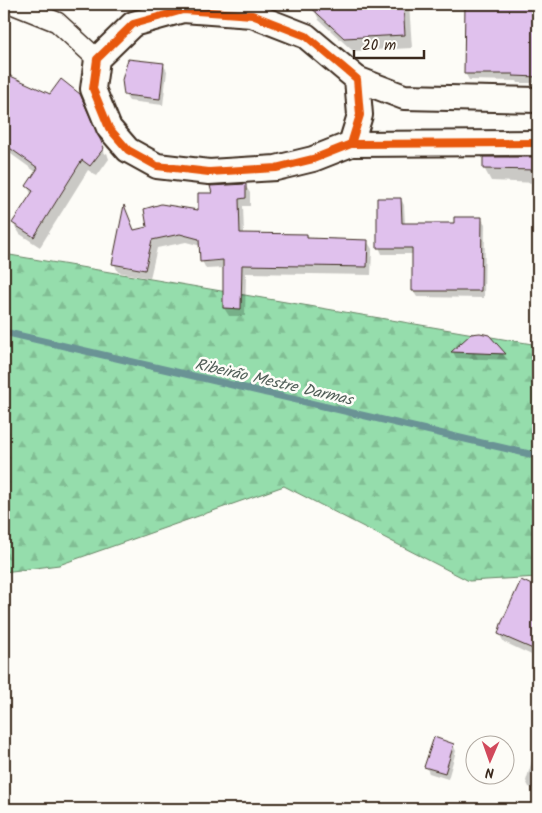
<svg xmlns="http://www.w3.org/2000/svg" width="542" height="813" viewBox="0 0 542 813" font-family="Kalam,sans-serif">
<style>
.forest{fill:url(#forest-firs);stroke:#688465}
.shadow{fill:#0003}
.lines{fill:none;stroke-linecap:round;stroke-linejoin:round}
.stream{stroke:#6a9395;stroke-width:7}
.building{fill:#e0c1ed;stroke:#3b2a1e}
.minor-casing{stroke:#3b2a1e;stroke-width:22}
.tertiary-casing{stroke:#3b2a1e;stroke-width:28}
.minor{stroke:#fdfcf7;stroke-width:19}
.tertiary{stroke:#fdfcf7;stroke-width:24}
.cycleway-casing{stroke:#fdfcf7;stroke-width:11}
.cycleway{stroke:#e8590c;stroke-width:8}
.labels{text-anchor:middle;stroke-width:5;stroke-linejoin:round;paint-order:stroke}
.water-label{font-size:16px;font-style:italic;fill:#525f59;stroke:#fdfcf7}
</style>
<defs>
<pattern id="forest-firs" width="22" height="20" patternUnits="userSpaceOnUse" patternTransform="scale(1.25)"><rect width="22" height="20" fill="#95ddac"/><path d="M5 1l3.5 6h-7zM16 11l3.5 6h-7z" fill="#81be94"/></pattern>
</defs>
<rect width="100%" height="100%" fill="#fdfcf7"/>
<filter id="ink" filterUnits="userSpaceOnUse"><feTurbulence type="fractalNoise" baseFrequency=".02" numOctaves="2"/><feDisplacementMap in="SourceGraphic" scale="10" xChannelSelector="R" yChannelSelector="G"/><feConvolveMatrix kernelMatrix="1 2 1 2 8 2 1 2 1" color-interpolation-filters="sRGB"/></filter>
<g filter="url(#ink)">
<polygon class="forest" points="4,254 538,345 538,577 469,581 284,486 59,565 4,572"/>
<g class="shadow">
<polygon points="312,4 409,4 412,48 353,51 319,20"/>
<polygon points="495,4 538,4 538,83 518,83 517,81 469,80 465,73"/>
<polygon points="163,64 167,71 163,105 129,101 125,95"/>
<polygon points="4,67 11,78 51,95 83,103 105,154 107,153 109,159 97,176 88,170 40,247 20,234 13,223 32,195 27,186 36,172 4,149"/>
<polygon points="484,158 538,158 538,183 491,181 484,168"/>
<polygon points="245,185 250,193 250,206 243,206 244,234 307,235 309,239 367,241 372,249 371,275 246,273 245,316 229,316 224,308 224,268 206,269 202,261 201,246 186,242 157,248 150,278 118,272 114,263 125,208 135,231 200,212 214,194"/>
<polygon points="401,199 404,205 405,224 455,224 481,218 485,224 484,298 417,297 413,291 413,254 382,254 379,247"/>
<polygon points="538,270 538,318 537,316"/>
<polygon points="471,335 488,336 508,360 456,358 453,352"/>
<polygon points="521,582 538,589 538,658 504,642 499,634"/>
<polygon points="538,741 538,790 529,787 526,781"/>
<polygon points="453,745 456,751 448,779 429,773 426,767"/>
</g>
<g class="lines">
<polyline class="stream" points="4,332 538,456"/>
</g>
<g class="building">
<polygon points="307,4 403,4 405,35 344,38"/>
<polygon points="465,4 514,5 514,4 538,4 538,77 513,76 513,74 464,74"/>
<polygon points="128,59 164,63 160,99 124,95 122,80"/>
<polygon points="4,73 50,94 61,79 80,94 104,148 90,166 82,160 34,237 12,223 33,191 26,186 38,168 4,144"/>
<polygon points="483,157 538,157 538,170 483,169"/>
<polygon points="246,184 246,198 239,199 240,233 307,234 307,238 368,240 367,267 242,265 241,309 223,308 223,260 200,262 199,239 180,234 152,240 145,270 112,264 124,205 134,230 147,227 144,209 161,204 198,210 198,193 212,193 210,186"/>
<polygon points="377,198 401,198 402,223 454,223 454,217 482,217 481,291 412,291 412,248 377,248"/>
<polygon points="480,333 489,335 506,354 451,352 471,334"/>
<polygon points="521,580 538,588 538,636 533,649 498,634 501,624"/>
<polygon points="434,737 454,744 445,773 424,767"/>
</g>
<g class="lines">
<defs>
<polyline id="minor" points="12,4 57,22 97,59"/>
<g id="tertiary">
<polygon points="183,10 252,15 306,36 357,79 360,115 351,144 313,159 276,168 209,172 157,166 128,150 109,128 93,89 97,59 133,24"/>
<polyline points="357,79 404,97 538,100"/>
<polyline points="351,144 538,143"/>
</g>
</defs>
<use href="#minor" class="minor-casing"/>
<use href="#tertiary" class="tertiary-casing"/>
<use href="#minor" class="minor"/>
<use href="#tertiary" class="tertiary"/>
<defs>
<g id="cycleway">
<polygon points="183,10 252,15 306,36 357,79 360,115 351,144 313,159 276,168 209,172 157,166 128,150 109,128 93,89 97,59 133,24"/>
<polyline points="351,144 538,143"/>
</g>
</defs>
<use href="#cycleway" class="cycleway-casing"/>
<use href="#cycleway" class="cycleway"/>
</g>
</g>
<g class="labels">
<g class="water-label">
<text transform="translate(274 381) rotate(13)" y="6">Ribeirão Mestre Darmas</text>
</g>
</g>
<rect width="542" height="813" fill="none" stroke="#fdfcf7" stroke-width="20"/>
<rect x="10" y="10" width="522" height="793" fill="none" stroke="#3b2a1e" stroke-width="2" filter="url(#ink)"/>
<g transform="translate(490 760) rotate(182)"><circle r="24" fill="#fdfcf7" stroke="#afa8a0"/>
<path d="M0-4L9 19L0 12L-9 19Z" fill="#d1495b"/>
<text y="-8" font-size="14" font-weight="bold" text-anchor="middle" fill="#3b2a1e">N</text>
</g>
<path d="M354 50v8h70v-8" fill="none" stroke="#3b2a1e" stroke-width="2.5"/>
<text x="362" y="50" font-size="15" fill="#3b2a1e" stroke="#fdfcf7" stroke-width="4" paint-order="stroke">20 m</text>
</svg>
